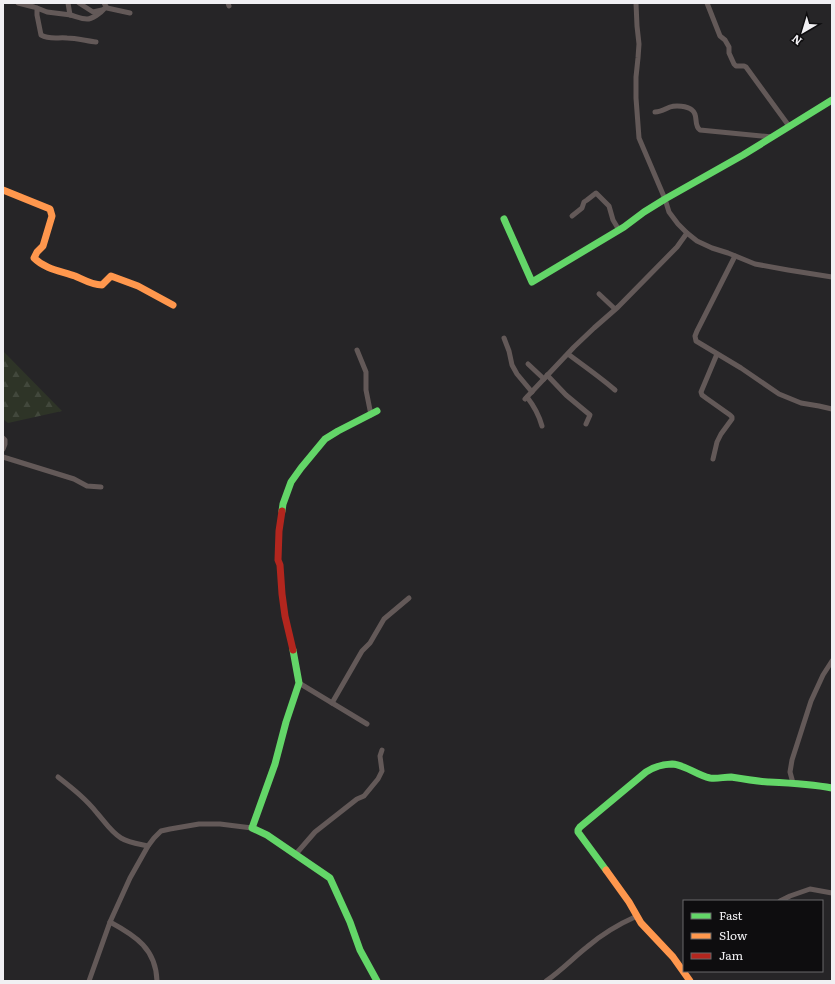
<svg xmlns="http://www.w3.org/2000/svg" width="835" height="984" viewBox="0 0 835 984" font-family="Literata,serif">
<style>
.forest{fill:url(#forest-firs)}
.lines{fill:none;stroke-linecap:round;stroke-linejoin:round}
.street{stroke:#635958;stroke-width:5}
.fast{stroke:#63d668;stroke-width:7}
.slow{stroke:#ff974d;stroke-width:7}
.jam{stroke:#b3261e;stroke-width:7}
</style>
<defs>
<pattern id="forest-firs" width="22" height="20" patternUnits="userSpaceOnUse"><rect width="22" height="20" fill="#2e3427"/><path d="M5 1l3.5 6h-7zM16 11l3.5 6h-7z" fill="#42483c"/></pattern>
</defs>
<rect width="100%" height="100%" fill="#262527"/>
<polygon class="forest" points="3,351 62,411 8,423 3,419"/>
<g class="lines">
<g class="street">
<polyline points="18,3 34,7 37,8"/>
<path d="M 68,3 L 70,15 C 75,16 81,19 87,19 C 92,19 101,13 104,9"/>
<polyline points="79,3 93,12 102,10"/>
<polyline points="104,3 107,8 130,13"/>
<polyline points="228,3 229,6"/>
<polyline points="636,3 637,26 639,44 638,58 636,77 636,98 639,138 665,199 669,212 678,224 687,233 697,241 712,248 728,253 755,264 788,270 832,277"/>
<polyline points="707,3 720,36 725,40 729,47 729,53 734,64 736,66 744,66 746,67 789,126"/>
<path d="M 71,15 L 47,12 L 37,8 L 37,15 L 41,35 C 50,40 58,37 67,38 C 76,38 87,41 96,42"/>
<path d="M 655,112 C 661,112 665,109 670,107 C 676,105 687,106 692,110 C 699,115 693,125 700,130 L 773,137"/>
<polyline points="572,216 582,208 584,202 587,200 596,193 609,206 613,220 619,230"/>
<polyline points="735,256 697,331 695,336 696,341 741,368 779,394 801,403 819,406 832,409"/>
<polyline points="599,294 615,309"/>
<polyline points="504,338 509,351 512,365 517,374 532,392"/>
<polyline points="357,350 366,372 366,390 371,415"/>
<path d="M 568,354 C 584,366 600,377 615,390"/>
<polyline points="528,364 544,379"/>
<polyline points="547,375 566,395 590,415 586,424"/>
<path d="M 527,397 C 534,406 539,415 542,426"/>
<polyline points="525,399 574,347 594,328 618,307 677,247 687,233"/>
<polyline points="3,438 5,440 5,444 3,449"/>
<polyline points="3,457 74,479 87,486 101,487"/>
<polyline points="713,459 717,442 721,434 732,419 732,417 730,415 706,398 702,395 701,392 717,354"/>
<polyline points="299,683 367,724"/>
<polyline points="332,703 362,651 370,643 384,619 409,598"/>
<path d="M 58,777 C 72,788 86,799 97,813 C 105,822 111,832 121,838 C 129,843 139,844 148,846"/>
<polyline points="793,783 790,772 792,760 811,701 823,675 832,661"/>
<polyline points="295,855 315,832 357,799 364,796 378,779 382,771 380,756 382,750"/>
<polyline points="780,901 790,896 810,889 832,893"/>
<path d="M 110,922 C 136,936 156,949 157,981"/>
<polyline points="89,981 110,922 130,878 148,846 154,838 161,831 170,829 199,824 220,824 252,828"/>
<path d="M 546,981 C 561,971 573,958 587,947 C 602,934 619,924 637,916"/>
</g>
<g class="fast">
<polyline points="504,219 532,282 624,227 644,212 665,199 743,155 832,100"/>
<polyline points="282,511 283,504 291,482 301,468 325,439 338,431 377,411"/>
<polyline points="293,650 299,683 286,722 275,764 252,828 267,835 330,878 350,922 360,950 377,981"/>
<path d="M 606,870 L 578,832 L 578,830 L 580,827 L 646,772 C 654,767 663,764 672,764 C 686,765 696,775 710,778 C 717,779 724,777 731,777 C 743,779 755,781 768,782 C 789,783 811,784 832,788"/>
</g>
<g class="slow">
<path d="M 3,190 L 50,209 L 52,216 L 43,246 L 37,252 L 34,258 C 45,269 61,271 75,276 C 84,280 92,285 102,285 L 111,276 L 138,286 L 173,305"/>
<polyline points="606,870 629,902 641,923 673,957 690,981"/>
</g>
<polyline class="jam" points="282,511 279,531 278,560 280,565 282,594 285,616 293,650"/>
</g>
<rect width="835" height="984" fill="none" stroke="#f1f0f3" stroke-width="8"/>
<rect x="683" y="900" width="140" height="72" fill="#0e0d0f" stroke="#69686a"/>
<rect x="691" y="913" width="20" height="6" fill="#63d668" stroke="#69686a"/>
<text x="719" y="920" font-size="12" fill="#f1f0f3">Fast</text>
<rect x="691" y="933" width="20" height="6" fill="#ff974d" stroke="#69686a"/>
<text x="719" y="940" font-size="12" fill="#f1f0f3">Slow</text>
<rect x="691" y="953" width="20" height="6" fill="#b3261e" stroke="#69686a"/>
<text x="719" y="960" font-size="12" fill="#f1f0f3">Jam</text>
<g transform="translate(803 32) rotate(218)" stroke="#0e0d0f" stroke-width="3" paint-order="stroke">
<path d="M0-3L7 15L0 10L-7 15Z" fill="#f1f0f3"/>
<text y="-6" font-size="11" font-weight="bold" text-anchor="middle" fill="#f1f0f3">N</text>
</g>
</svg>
